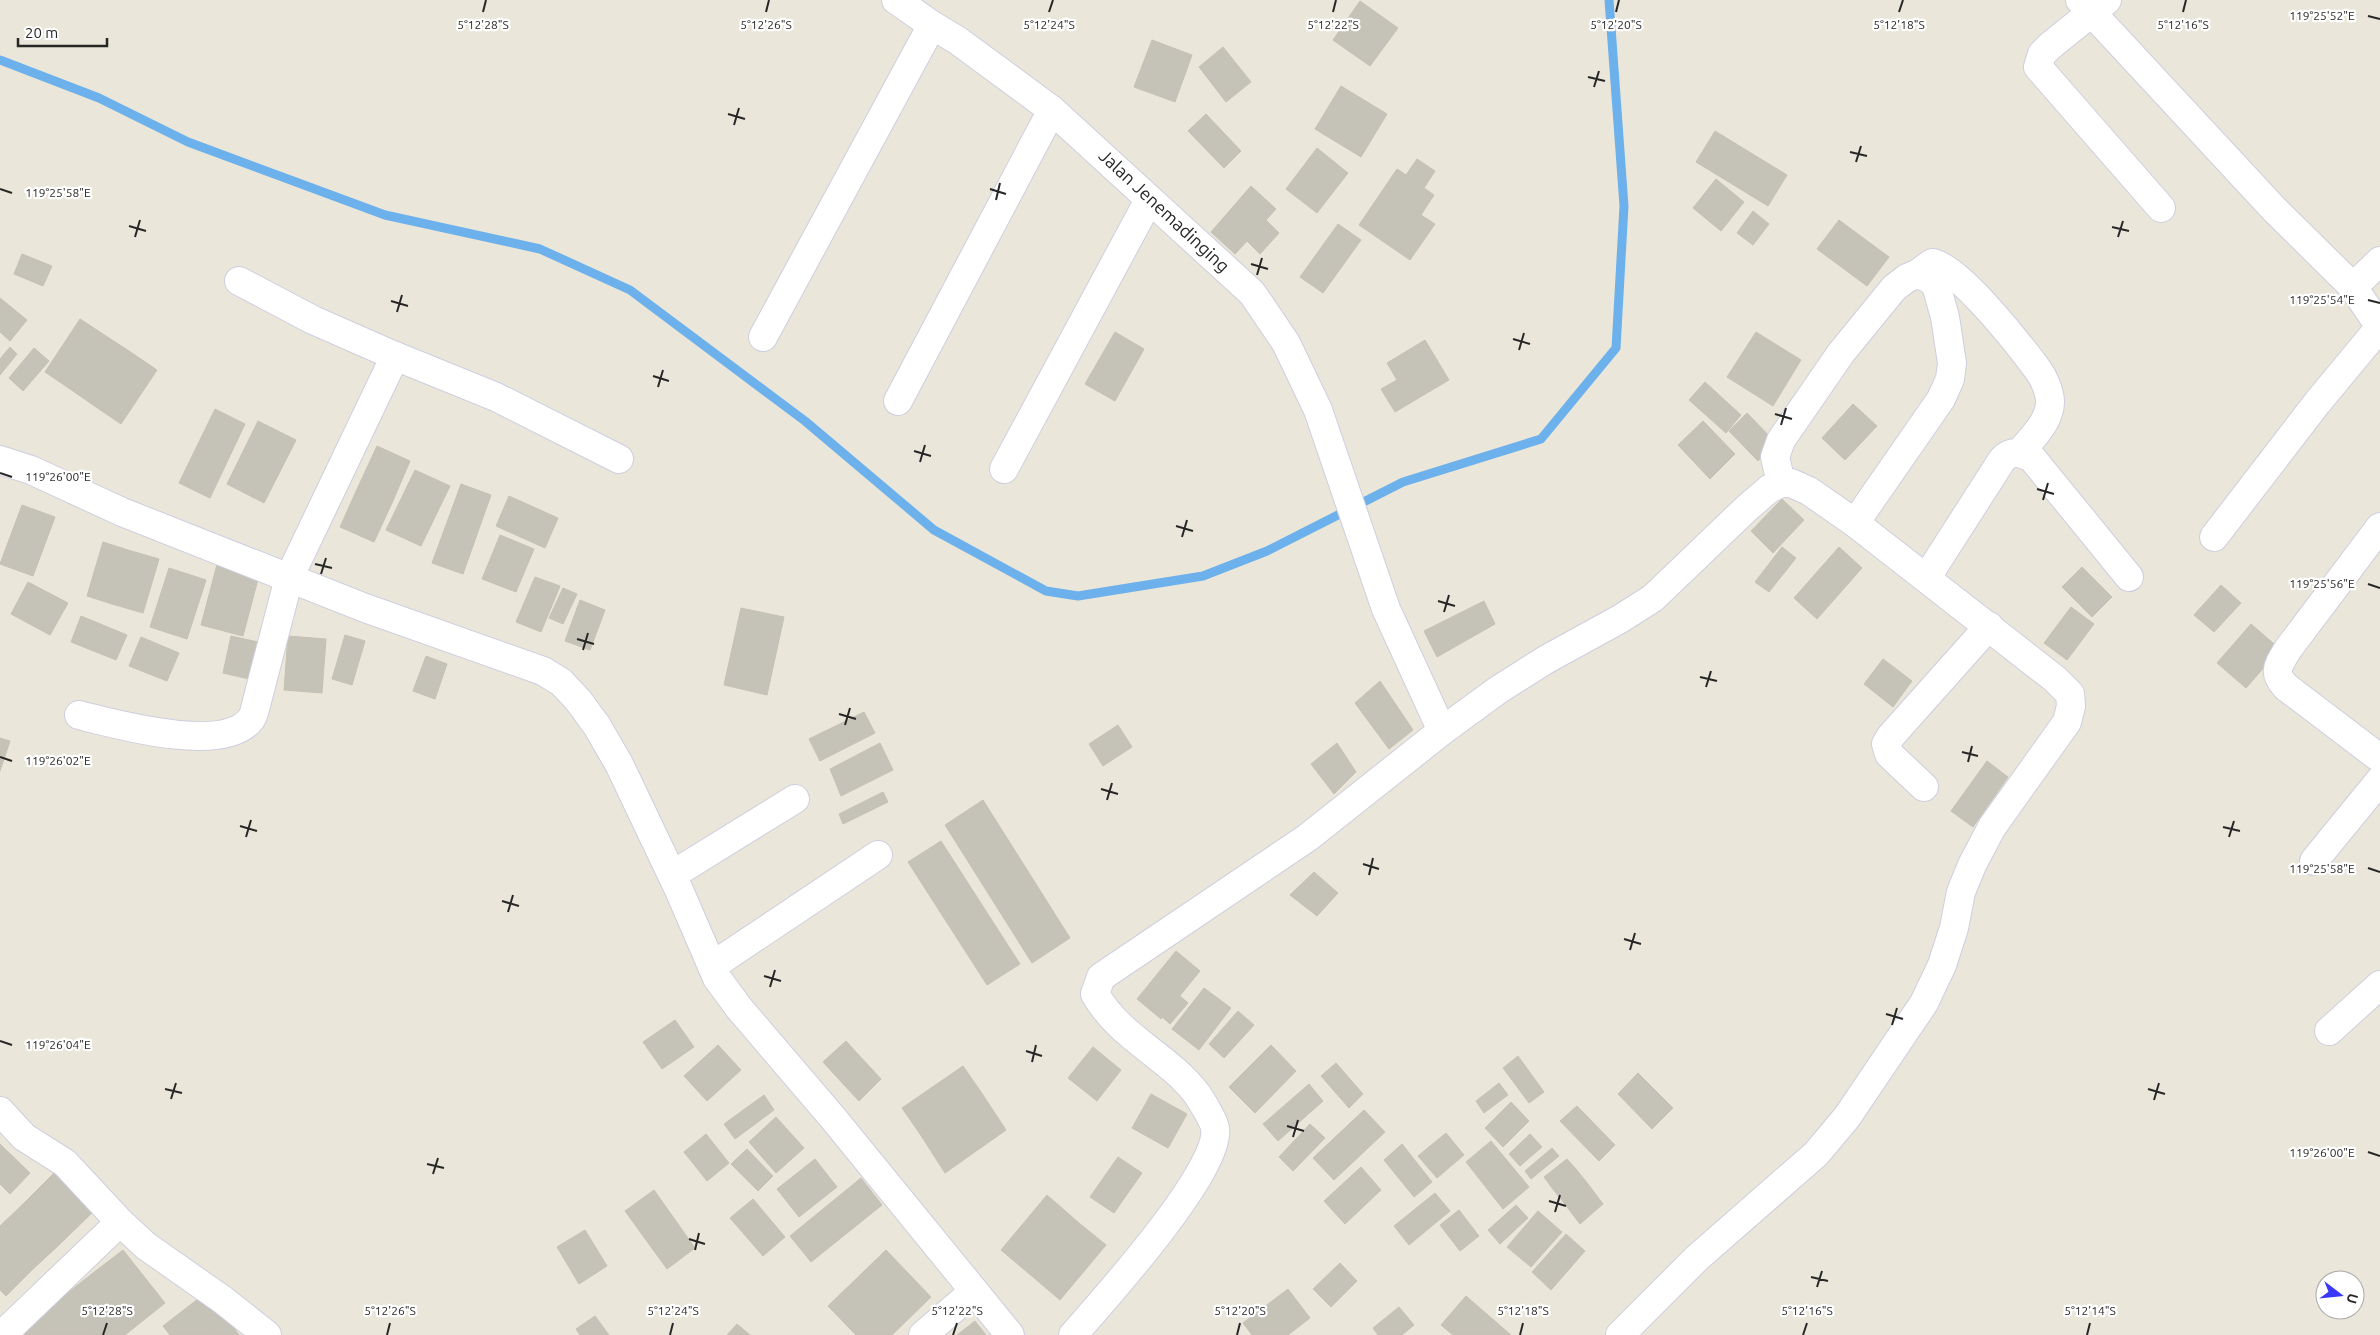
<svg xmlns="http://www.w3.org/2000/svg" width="2380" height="1335" viewBox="0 0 2380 1335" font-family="Ubuntu,sans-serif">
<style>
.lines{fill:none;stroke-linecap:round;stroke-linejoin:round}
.stream{stroke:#6cb1ec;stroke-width:9}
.building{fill:#c5c2b8;stroke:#c5c2b3}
.minor-casing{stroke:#cecee0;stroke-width:30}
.minor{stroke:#fff;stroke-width:28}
.ticks{fill:none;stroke:#272727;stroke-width:2}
.labels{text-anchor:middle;stroke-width:4.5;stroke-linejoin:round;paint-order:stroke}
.street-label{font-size:18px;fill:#272727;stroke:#fff}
.ticks-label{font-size:12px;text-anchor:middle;fill:#272727;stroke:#fff;stroke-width:4.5;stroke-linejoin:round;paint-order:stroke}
</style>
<rect width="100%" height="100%" fill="#eae6d9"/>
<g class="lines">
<polyline class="stream" points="0,60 99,98 188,142 385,215 540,249 630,290 805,421 934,530 1046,591 1078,596 1203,576 1267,551 1403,482 1541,439 1616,348 1624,206 1609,0"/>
</g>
<g class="building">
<polygon points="1360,1 1398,28 1370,66 1333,40"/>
<polygon points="1152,40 1192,55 1175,102 1134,87"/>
<polygon points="1223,47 1251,82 1226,102 1199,67"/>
<polygon points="1341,86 1387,114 1361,157 1315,129"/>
<polygon points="1206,114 1241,151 1224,168 1188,131"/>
<polygon points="1715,131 1787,175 1768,206 1696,162"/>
<polygon points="1317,148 1348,173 1317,213 1286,189"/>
<polygon points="1417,159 1435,171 1424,188 1434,195 1421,215 1435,224 1410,260 1359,225 1397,169 1406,175"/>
<polygon points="1716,179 1744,202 1721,231 1693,208"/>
<polygon points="1251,186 1276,209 1266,220 1279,233 1260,254 1247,241 1235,254 1211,232"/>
<polygon points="1753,211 1769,224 1753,245 1737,233"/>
<polygon points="1839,220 1889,257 1867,286 1817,249"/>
<polygon points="1338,224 1361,240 1323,293 1300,277"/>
<polygon points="22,254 52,266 43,286 14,274"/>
<polygon points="0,298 27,320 10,341 0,332"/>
<polygon points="80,319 109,338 73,391 45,372"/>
<polygon points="1115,332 1144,349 1115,401 1085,384"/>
<polygon points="1756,332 1801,360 1773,406 1727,377"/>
<polygon points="109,338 132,353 96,407 73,391"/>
<polygon points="1425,340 1449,380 1395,412 1381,389 1397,380 1387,363"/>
<polygon points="10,347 17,354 0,375 0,359"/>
<polygon points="34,348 49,361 23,391 9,378"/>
<polygon points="132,353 157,370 121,424 96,407"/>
<polygon points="1705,382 1741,415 1726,433 1689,400"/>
<polygon points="1853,404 1877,426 1845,460 1822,438"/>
<polygon points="215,409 245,424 210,498 179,483"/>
<polygon points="1747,413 1776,443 1758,461 1729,431"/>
<polygon points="258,421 296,440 264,503 227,484"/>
<polygon points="1703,421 1735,454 1710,479 1678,445"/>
<polygon points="377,446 410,461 392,503 358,487"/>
<polygon points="415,470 450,486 421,546 386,530"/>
<polygon points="461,484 491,495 463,574 432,563"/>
<polygon points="358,487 392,503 374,542 340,527"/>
<polygon points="509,496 558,518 545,548 496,526"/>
<polygon points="1782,499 1804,520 1773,553 1751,531"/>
<polygon points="22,505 55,517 33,576 0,564"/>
<polygon points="500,535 534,549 516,592 482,579"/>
<polygon points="103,542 128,550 112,604 87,596"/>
<polygon points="1782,547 1796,558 1769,592 1755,582"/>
<polygon points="1839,547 1862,568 1817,619 1794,598"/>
<polygon points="128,550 159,559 143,613 112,604"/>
<polygon points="219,557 261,568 243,636 201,625"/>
<polygon points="2082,567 2112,597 2092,617 2062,587"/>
<polygon points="169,568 206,580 187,639 150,627"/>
<polygon points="535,577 560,586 541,632 516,622"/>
<polygon points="28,582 68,603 50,635 11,614"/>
<polygon points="2221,585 2241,603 2214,632 2194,615"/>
<polygon points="563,588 577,594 563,624 549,618"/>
<polygon points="580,600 605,610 590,650 565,641"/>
<polygon points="1484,601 1495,624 1437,657 1424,631"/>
<polygon points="2071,607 2094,624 2067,660 2044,643"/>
<polygon points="741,608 784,617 767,695 724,685"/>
<polygon points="81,616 127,635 116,660 71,642"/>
<polygon points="2251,624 2280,649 2246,688 2217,663"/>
<polygon points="345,635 365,641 352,685 332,679"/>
<polygon points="231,636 258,642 249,679 223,673"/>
<polygon points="288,636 326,639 322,693 284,690"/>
<polygon points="141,637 179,653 167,681 129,666"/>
<polygon points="426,656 447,664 435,699 413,691"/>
<polygon points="1883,659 1912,681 1893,707 1864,684"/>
<polygon points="1380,681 1413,730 1389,749 1355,703"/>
<polygon points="864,712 875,733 820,761 809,739"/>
<polygon points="1118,725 1132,747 1103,766 1089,744"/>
<polygon points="0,738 10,741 0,771"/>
<polygon points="880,743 893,770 841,796 830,769"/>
<polygon points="1337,743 1356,772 1334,794 1311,764"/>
<polygon points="1987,761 2008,777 1973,827 1951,811"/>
<polygon points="883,792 888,802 843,824 839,814"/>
<polygon points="983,800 1070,938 1032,963 945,825"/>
<polygon points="941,841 1020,964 987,985 908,862"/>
<polygon points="1314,872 1338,893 1317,916 1290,895"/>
<polygon points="1176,951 1200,971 1161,1019 1137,999"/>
<polygon points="1204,988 1231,1008 1199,1050 1172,1029"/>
<polygon points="1180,996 1188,1003 1170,1024 1162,1017"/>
<polygon points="1238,1011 1254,1025 1224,1058 1209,1044"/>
<polygon points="675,1020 694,1047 662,1069 643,1042"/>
<polygon points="846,1041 856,1052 834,1074 823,1062"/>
<polygon points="718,1045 741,1070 707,1101 684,1076"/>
<polygon points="1271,1045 1296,1071 1255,1113 1229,1087"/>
<polygon points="1093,1047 1121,1070 1097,1101 1068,1078"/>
<polygon points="856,1052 869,1066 846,1087 834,1074"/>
<polygon points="1518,1056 1544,1092 1529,1103 1503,1068"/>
<polygon points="1336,1063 1363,1094 1349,1108 1321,1076"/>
<polygon points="869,1066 881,1079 859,1101 846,1087"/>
<polygon points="963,1066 981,1092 920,1134 902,1108"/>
<polygon points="1638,1073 1673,1108 1652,1129 1618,1094"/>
<polygon points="1499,1083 1508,1095 1484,1113 1476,1101"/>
<polygon points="1309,1084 1323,1101 1278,1141 1263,1124"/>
<polygon points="981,1092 1006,1130 945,1173 920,1134"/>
<polygon points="1151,1094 1187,1114 1168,1148 1132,1128"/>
<polygon points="764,1095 774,1110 735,1139 724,1124"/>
<polygon points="1511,1102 1529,1121 1503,1147 1485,1128"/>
<polygon points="1577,1106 1615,1145 1599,1161 1560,1121"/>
<polygon points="1364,1110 1385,1132 1334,1180 1313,1158"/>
<polygon points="776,1117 804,1148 776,1173 749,1142"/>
<polygon points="1310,1124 1325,1138 1293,1171 1279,1157"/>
<polygon points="1446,1133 1464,1155 1437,1178 1418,1156"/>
<polygon points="706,1134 729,1163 707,1181 684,1152"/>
<polygon points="1530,1134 1542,1147 1520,1166 1509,1154"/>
<polygon points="1491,1141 1529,1187 1503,1209 1466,1162"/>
<polygon points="0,1144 30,1173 10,1194 0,1184"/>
<polygon points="1402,1144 1432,1182 1414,1197 1384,1160"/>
<polygon points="1552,1148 1559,1156 1531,1179 1525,1171"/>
<polygon points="747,1149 773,1176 758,1191 731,1164"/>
<polygon points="1118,1157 1142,1173 1114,1213 1090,1197"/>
<polygon points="815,1159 837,1187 799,1217 777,1189"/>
<polygon points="1567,1159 1576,1169 1552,1188 1544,1177"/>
<polygon points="62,1165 100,1205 60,1244 22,1205"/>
<polygon points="1361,1167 1381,1190 1345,1224 1324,1201"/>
<polygon points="1576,1169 1588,1184 1564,1203 1552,1188"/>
<polygon points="861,1178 882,1205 811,1262 790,1236"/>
<polygon points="1588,1184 1603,1204 1580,1224 1564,1203"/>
<polygon points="654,1190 695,1248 667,1269 625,1211"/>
<polygon points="1435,1193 1450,1211 1409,1245 1394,1226"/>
<polygon points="1047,1195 1079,1223 1033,1277 1001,1250"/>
<polygon points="753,1199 785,1237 763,1256 730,1218"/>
<polygon points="22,1205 60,1244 33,1269 0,1235 0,1226"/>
<polygon points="1516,1205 1528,1218 1500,1244 1488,1230"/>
<polygon points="1459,1210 1479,1236 1460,1251 1440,1225"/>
<polygon points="1538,1211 1562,1232 1531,1267 1507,1247"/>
<polygon points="1079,1223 1106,1245 1060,1300 1033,1277"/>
<polygon points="585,1230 607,1266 579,1284 557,1247"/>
<polygon points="1566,1234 1585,1251 1551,1290 1532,1272"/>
<polygon points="0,1235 33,1269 6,1296 0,1290"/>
<polygon points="123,1250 165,1303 135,1327 93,1273"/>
<polygon points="886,1250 931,1297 892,1335 856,1335 828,1306"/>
<polygon points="1340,1263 1357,1281 1331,1307 1313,1289"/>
<polygon points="93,1273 135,1327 125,1335 96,1335 65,1295"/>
<polygon points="1288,1289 1310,1318 1288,1335 1252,1335 1243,1323"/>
<polygon points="207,1292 228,1319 207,1335 170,1335 163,1326"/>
<polygon points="65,1295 96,1335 51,1335 37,1317"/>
<polygon points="1466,1296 1511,1335 1453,1335 1441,1325"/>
<polygon points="1399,1307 1414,1325 1402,1335 1378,1335 1373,1328"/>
<polygon points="595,1316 609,1335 580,1335 576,1329"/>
<polygon points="37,1317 51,1335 15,1335"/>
<polygon points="228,1319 239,1335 207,1335"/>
<polygon points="975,1321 986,1335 957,1335"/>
<polygon points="737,1324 750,1335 727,1335"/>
</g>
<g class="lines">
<defs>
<g id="minor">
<path d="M 896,0 L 932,25 L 957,40 L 1052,110 L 1252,293 L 1286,343 L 1318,410 L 1386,609 L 1442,731 L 1307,838 L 1101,977 L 1095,994 C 1121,1039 1167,1055 1197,1094 C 1201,1100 1214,1121 1215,1128 C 1222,1169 1102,1302 1073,1335"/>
<polyline points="2080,0 2274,209 2353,287 2380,327"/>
<polyline points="2107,0 2050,46 2042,54 2038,67 2161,208"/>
<path d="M 1917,274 L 1932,263 C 1958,266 2021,347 2038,370 C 2044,378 2050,392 2050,402 C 2050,422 2031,438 2020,453"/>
<polyline points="239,281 313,320 395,356 496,397 619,459"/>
<polyline points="2353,287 2380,261"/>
<polyline points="763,337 932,25"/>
<polyline points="898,401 1052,110"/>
<polyline points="0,460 31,470 122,512 365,608 543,671 561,682 578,700 597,726 619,764 679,890 717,978 739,1008 833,1118 1010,1335"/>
<polyline points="1004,469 1149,200"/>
<polyline points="1781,483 1775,457 1781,440 1841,353 1894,288 1907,278 1917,274 1928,278 1936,285 1945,317 1952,363 1950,379 1941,399 1855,523"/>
<polyline points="2214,537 2317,403 2380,327"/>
<path d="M 1927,577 L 2002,460 C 2011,450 2020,452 2032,458 L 2129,577"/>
<path d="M 79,715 C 115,724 224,755 251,719 C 254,715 255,709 256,705 L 289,578 L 395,356"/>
<polyline points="1442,731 1498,690 1547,659 1620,619 1653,598 1747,508 1769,489 1781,483 1791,483 1809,491 1855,523 2055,679 2070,694 2071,706 2067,722 1992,827 1972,865 1961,892 1954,928 1942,965 1924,1003 1847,1117 1816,1154 1697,1258 1620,1335"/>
<path d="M 2377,756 L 2286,687 C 2272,672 2278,666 2288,649 L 2380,527"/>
<polyline points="1924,787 1889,754 1886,744 1891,736 1989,626"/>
<polyline points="2314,861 2380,780"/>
<polyline points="672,875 795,799"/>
<polyline points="712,966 878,855"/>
<polyline points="2329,1031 2380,985"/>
<polyline points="0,1111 24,1137 65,1163 120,1222 146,1246 223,1300 267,1335"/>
<polyline points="2,1335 120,1222"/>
<polyline points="923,1335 973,1292"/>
</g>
</defs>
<use href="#minor" class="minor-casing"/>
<use href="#minor" class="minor"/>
</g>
<path class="ticks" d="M 483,12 L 486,0M 766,12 L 769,0M 1049,12 L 1053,0M 1333,12 L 1336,0M 1616,12 L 1619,0M 1899,12 L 1903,0M 2183,12 L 2186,0M 2368,16 L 2380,19M 1588,77 L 1605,81M 1594,87 L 1599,71M 728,114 L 745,119M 734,125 L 739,108M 1850,152 L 1867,156M 1856,162 L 1861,146M 0,189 L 12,193M 990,189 L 1006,194M 996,200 L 1000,183M 129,226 L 146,231M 2112,227 L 2129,231M 135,237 L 140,220M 2118,237 L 2123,221M 1251,264 L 1268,269M 1257,275 L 1262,258M 2368,300 L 2380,303M 391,301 L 408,306M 397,312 L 402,295M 1513,339 L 1530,344M 1519,350 L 1524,333M 653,376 L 669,381M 658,387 L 663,370M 1775,414 L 1792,419M 1781,425 L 1786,408M 914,451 L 931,456M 920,462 L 925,445M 0,473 L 12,477M 2037,489 L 2054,494M 2043,500 L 2048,483M 1176,526 L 1193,531M 1182,537 L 1187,520M 315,564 L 332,568M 321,574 L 326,558M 2368,584 L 2380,588M 1438,601 L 1455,606M 1444,612 L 1449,595M 577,639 L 594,644M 583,650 L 588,633M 1700,677 L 1717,681M 1706,687 L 1711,671M 839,714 L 856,719M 845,725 L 850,708M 1962,752 L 1978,756M 0,757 L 12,761M 1968,762 L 1972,746M 1101,789 L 1118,794M 1107,800 L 1112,783M 240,826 L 257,831M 2223,827 L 2240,831M 246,837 L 251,820M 2229,837 L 2234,821M 1363,864 L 1379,869M 2368,868 L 2380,872M 1369,875 L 1373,858M 502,901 L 519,906M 508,912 L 513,895M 1624,939 L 1641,944M 1630,950 L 1635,933M 764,976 L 781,981M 770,987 L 775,970M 1886,1014 L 1903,1019M 1892,1025 L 1897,1008M 0,1041 L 12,1045M 1026,1051 L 1042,1056M 1032,1062 L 1036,1045M 165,1089 L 182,1093M 2148,1089 L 2165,1094M 171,1099 L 176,1083M 2154,1100 L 2159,1083M 1287,1126 L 1304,1131M 1293,1137 L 1298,1120M 2368,1152 L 2380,1156M 427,1164 L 444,1168M 433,1174 L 438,1158M 1549,1201 L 1566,1206M 1555,1212 L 1560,1195M 689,1239 L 705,1244M 695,1250 L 699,1233M 1811,1277 L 1828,1281M 1817,1287 L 1822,1271M 103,1335 L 107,1323M 387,1335 L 390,1323M 670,1335 L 673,1323M 953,1335 L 957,1323M 1237,1335 L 1240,1323M 1520,1335 L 1523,1323M 1803,1335 L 1807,1323M 2087,1335 L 2090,1323"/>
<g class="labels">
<g class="street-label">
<text transform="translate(1164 211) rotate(43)" y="6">Jalan Jenemadinging</text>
</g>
</g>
<g class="ticks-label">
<text x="2322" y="20">119°25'52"E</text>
<text x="483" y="29">5°12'28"S</text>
<text x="766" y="29">5°12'26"S</text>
<text x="1049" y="29">5°12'24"S</text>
<text x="1333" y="29">5°12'22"S</text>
<text x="1616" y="29">5°12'20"S</text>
<text x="1899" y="29">5°12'18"S</text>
<text x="2183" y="29">5°12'16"S</text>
<text x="58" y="197">119°25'58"E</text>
<text x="2322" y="304">119°25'54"E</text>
<text x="58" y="481">119°26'00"E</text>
<text x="2322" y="588">119°25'56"E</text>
<text x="58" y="765">119°26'02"E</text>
<text x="2322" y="873">119°25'58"E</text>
<text x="58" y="1049">119°26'04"E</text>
<text x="2322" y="1157">119°26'00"E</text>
<text x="107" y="1315">5°12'28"S</text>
<text x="390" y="1315">5°12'26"S</text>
<text x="673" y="1315">5°12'24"S</text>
<text x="957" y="1315">5°12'22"S</text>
<text x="1240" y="1315">5°12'20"S</text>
<text x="1523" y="1315">5°12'18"S</text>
<text x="1807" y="1315">5°12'16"S</text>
<text x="2090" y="1315">5°12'14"S</text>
</g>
<g transform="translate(2340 1295) rotate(106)"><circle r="24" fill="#ffffff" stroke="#a9a9a9"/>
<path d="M0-4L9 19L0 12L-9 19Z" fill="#3a39f7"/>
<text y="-8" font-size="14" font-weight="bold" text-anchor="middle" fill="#272727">U</text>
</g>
<path d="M18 38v8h89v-8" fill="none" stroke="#272727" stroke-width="2.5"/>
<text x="25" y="38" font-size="15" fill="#272727" stroke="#ffffff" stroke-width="4" paint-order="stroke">20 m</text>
</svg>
